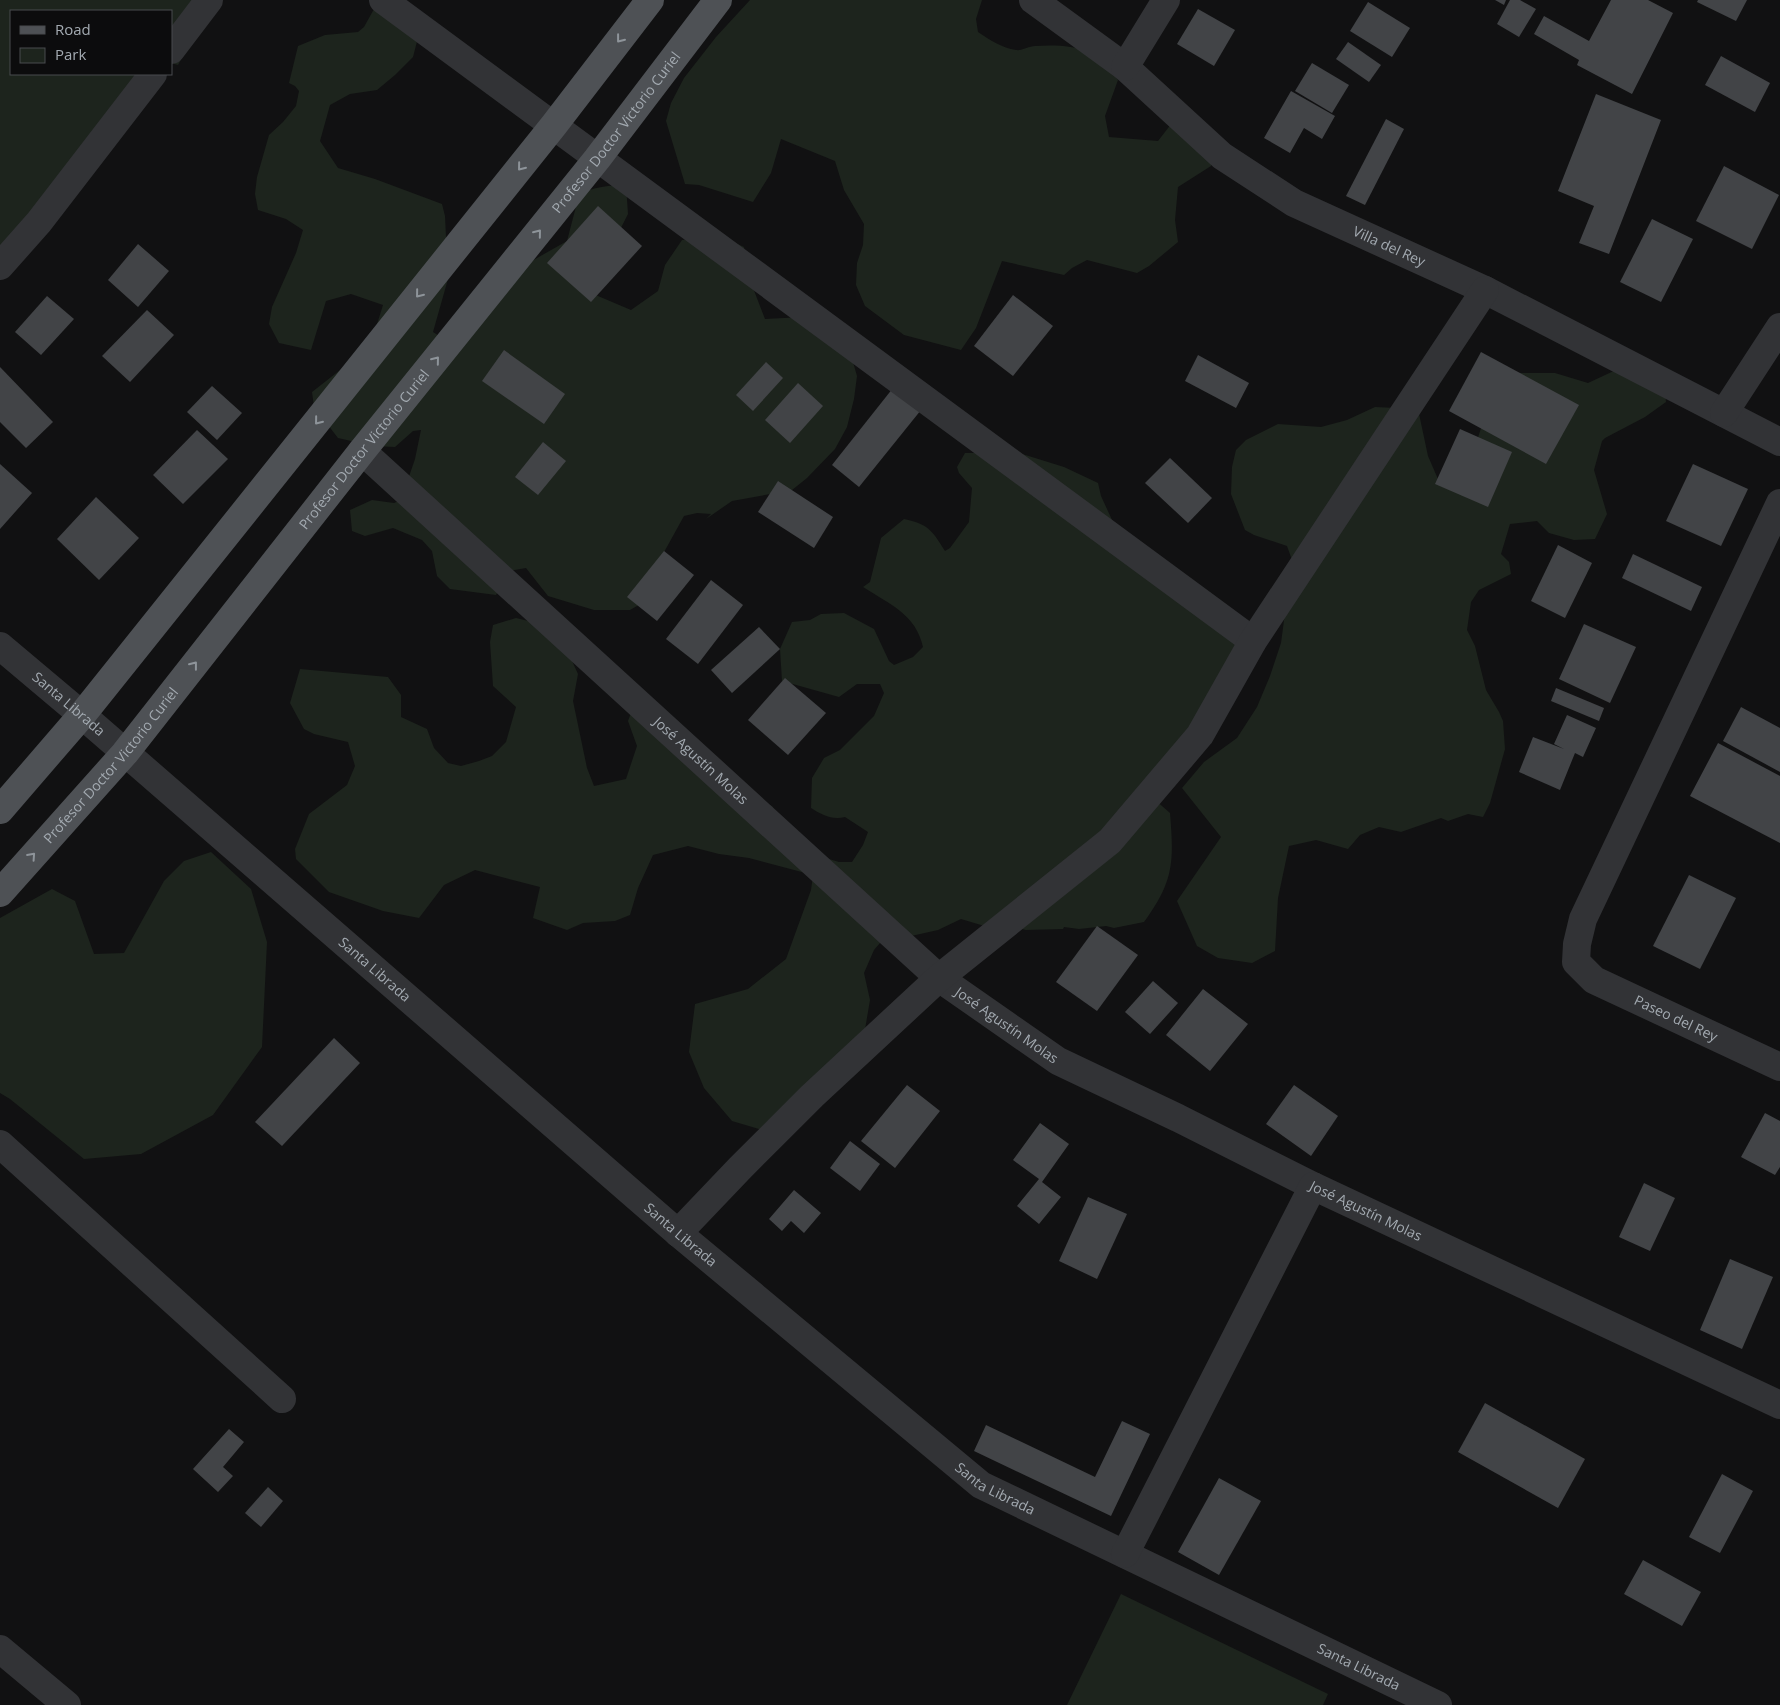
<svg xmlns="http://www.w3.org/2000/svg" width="1780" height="1705" viewBox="0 0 1780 1705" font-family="'Open Sans',sans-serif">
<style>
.green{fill:#1d241d}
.building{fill:#424447}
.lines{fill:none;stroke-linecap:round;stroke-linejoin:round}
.minor{stroke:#323336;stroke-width:28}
.major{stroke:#4e5155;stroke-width:28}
.oneway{stroke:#8e949a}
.labels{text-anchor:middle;stroke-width:4.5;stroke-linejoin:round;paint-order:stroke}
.street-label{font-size:14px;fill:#a3aab1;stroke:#0c0c0d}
</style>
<rect width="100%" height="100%" fill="#111112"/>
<g class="green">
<polygon points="0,0 208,0 189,45 178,65 171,63 171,11 11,11 11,74 141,74 0,272"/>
<path d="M 379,0 L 421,26 L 413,57 L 395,75 L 377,90 L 350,94 L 330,105 L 320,141 L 338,168 L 375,179 L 442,204 L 445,216 L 448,279 L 433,332 L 450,343 L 530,262 L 567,241 L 579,195 C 591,187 612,185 626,185 L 628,214 L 589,291 L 598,296 L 631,310 L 658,291 L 665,265 L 682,240 L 718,235 L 744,247 L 750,280 L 765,319 L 822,316 L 847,341 L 857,376 L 854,399 L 847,427 L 835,449 L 807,478 L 792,490 L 732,501 L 706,519 L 711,514 L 697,513 L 684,516 L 663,554 L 644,602 L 630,610 L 594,610 L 548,596 L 526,568 L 509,571 L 496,595 L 450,589 L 437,576 L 432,551 L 422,540 L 393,528 L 365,536 L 352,531 L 350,510 L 372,500 L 394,503 L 401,500 L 415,459 L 421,430 L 413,431 L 395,447 L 373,446 L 338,438 L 314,407 L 312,392 L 349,363 L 373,337 L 383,305 L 351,294 L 326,301 L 311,350 L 279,343 L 269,324 L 272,307 L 296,253 L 303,230 L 286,219 L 258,210 L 255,194 L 257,177 L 269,135 L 283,122 L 296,106 L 299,91 L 295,86 L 289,83 L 298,46 L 325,35 L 358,32 L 364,27 Z"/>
<path d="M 750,0 L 982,0 L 976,19 L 978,32 C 990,40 1002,48 1016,50 C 1022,51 1029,46 1035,46 C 1069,44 1101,47 1118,80 L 1105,116 L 1109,137 L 1158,141 L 1175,119 L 1211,150 L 1211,166 L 1178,187 L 1175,220 L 1178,242 L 1149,266 L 1137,273 L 1087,260 L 1072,268 L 1064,275 L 1002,261 L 976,328 L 961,350 L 904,335 L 865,306 L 856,285 L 857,263 L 863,245 L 864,224 L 844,190 L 835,161 L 781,139 L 771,173 L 753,202 L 699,185 L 685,184 L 666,121 L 671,103 L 684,78 L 716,37 Z"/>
<polygon points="1618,369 1664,382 1666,402 1645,417 1605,438 1602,441 1594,470 1607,514 1595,539 1574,540 1549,533 1537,521 1510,524 1501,554 1509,562 1511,574 1479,590 1471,602 1467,630 1475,646 1486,690 1499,712 1503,721 1505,749 1490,803 1483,817 1468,814 1448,821 1441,818 1401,832 1379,827 1360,835 1348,849 1316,840 1289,846 1278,898 1275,951 1252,963 1218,958 1197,946 1177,901 1221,837 1182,788 1204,762 1237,738 1257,707 1270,676 1281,643 1292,560 1287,546 1254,535 1245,530 1231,494 1232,467 1236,450 1246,440 1278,424 1321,427 1347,420 1375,407 1418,409 1428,456 1441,486 1466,474 1485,416 1515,373 1555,373 1588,383"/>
<path d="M 965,453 L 1019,453 L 1064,467 L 1098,483 L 1101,496 L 1113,522 L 1240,648 L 1154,799 L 1170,813 C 1174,862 1174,881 1144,922 L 1114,928 L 1106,926 L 1079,929 L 1064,927 L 1063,929 L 1026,930 L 1010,926 L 991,928 L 961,919 L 938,930 L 880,943 L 874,950 L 864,973 L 870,1000 L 861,1053 L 766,1131 L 732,1121 L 704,1088 L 689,1052 L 695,1004 L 748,989 L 786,959 L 811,890 L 813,875 L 749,858 L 719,854 L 688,846 L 653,855 L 638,888 L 630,915 L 615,921 L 583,923 L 567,930 L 533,918 L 540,887 L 475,870 L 444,885 L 419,918 L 383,911 L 329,892 L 296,859 L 295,849 L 309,814 L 347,785 L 355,766 L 348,742 L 314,734 L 304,729 L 290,703 L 300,669 L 388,677 L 401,695 L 401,717 L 427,729 L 434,748 L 448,763 L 461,766 L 479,761 L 492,756 L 506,742 L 516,707 L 493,686 L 490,642 L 493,625 L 516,618 L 557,628 L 578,674 L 573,701 L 587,768 L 594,786 L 626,779 L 637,746 L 628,721 L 635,702 L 742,793 L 772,806 L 788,829 L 809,853 L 839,862 L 852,862 L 863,845 L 868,832 L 845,817 C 832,820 822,815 811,808 L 812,778 L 824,758 L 840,750 L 874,716 L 884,693 L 880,684 L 857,684 L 839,697 L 782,681 L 780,649 L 792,622 L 810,620 L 821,614 L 844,613 L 874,629 L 889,661 L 894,665 L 913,657 L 923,647 C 916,614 889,604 863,587 L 870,582 L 881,538 L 904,519 C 928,524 932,530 945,551 L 950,548 L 969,522 L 972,488 L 959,473 L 957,467 Z"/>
<polygon points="211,852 251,889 267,942 262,1047 213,1115 141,1154 84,1159 10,1099 0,1093 0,918 52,889 75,901 94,954 124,953 164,881 184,861"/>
<polygon points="1121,1594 1328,1694 1323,1705 1067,1705"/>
</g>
<g class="building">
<polygon points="1495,0 1506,0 1504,5"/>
<polygon points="1510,0 1520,0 1536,9 1519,37 1497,24"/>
<polygon points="1611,0 1648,0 1673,13 1632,94 1577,65 1579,60 1534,34 1544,16 1589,41"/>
<polygon points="1698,0 1747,0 1736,21 1697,2"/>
<polygon points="1368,2 1410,28 1392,57 1350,31"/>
<polygon points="1198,9 1235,30 1214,66 1177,44"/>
<polygon points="1348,42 1381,65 1369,82 1336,59"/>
<polygon points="1721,56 1770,83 1755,112 1705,85"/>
<polygon points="1312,63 1349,85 1332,113 1295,91"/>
<polygon points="1291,91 1335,116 1322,139 1304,128 1290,153 1264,138"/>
<polygon points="1596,94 1661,120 1609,254 1579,243 1594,206 1558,191"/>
<polygon points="1386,119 1404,129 1365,205 1346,196"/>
<polygon points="1724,166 1779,195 1752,249 1696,221"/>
<polygon points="598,206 642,246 591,302 547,263"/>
<polygon points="1652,219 1693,239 1661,302 1620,282"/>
<polygon points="138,244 169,271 138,307 108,280"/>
<polygon points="1013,295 1053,326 1013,376 974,346"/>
<polygon points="47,296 74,319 41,355 15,332"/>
<polygon points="147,310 174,335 130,382 102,356"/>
<polygon points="504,350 565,394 544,424 482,381"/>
<polygon points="1481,352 1579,405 1546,464 1449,411"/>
<polygon points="1198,355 1249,383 1236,408 1185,381"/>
<polygon points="766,362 783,378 753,411 736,395"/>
<polygon points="0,367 53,422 26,448 0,422"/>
<polygon points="798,383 823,406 790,443 765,420"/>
<polygon points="212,386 242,413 217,440 187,412"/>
<polygon points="893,388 921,410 859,487 832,465"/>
<polygon points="1460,429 1512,452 1488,507 1435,484"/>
<polygon points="197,430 228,459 183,504 153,475"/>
<polygon points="543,442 566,461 538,495 515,477"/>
<polygon points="1170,458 1212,498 1188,523 1145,483"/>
<polygon points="0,464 32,493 0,529"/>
<polygon points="1693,464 1748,489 1721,546 1666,521"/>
<polygon points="778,481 833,517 814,548 758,512"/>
<polygon points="96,497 139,538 99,580 57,539"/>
<polygon points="1558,545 1592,563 1565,618 1531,601"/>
<polygon points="664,551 694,575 657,621 627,597"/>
<polygon points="1633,554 1702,587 1691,611 1622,578"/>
<polygon points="711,580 743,605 698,664 666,639"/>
<polygon points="1584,624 1636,647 1610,703 1559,679"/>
<polygon points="759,627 780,649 732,693 711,670"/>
<polygon points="785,678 826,713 788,755 748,720"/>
<polygon points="1556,688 1604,708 1599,721 1551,701"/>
<polygon points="1741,707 1780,728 1780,772 1723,741"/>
<polygon points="1567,715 1596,728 1583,757 1575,753 1560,790 1519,772 1533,737 1564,749 1554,744"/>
<polygon points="1718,743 1780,776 1780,843 1690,796"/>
<polygon points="1689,875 1736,898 1700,969 1653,946"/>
<polygon points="1097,926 1138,955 1097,1011 1056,982"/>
<polygon points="1153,981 1178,1003 1150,1034 1125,1012"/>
<polygon points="1203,989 1248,1024 1210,1071 1166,1035"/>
<polygon points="334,1038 360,1063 282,1146 255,1122"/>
<polygon points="907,1085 940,1111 895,1168 861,1141"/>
<polygon points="1294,1085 1338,1116 1311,1156 1266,1124"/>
<polygon points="1765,1113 1780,1121 1780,1167 1775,1175 1741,1157"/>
<polygon points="1040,1123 1069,1144 1042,1182 1061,1197 1039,1224 1017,1206 1039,1179 1013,1160"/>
<polygon points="850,1141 880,1164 860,1191 830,1168"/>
<polygon points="1644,1183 1675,1198 1650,1251 1619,1237"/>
<polygon points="794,1190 821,1213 804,1233 791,1221 782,1231 769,1219"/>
<polygon points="1088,1197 1127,1214 1097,1279 1059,1261"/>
<polygon points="1730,1259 1773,1277 1742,1349 1700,1330"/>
<polygon points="1485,1403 1585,1459 1558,1508 1458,1452"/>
<polygon points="1122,1421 1150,1434 1111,1516 974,1451 986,1425 1095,1477"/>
<polygon points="229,1429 244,1442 223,1467 233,1476 218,1492 193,1469"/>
<polygon points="1722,1474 1753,1491 1720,1553 1689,1537"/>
<polygon points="1219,1478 1261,1501 1219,1575 1178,1552"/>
<polygon points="268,1487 283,1501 261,1527 245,1513"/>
<polygon points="1643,1560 1701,1592 1682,1626 1624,1594"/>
</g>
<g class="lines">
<g class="minor">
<polyline points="383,0 1253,641"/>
<path id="s1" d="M 1033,0 L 1125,67 L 1222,156 L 1294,203 L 1485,290 L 1780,442"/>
<polyline points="171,50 209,0"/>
<polyline points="1125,67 1166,0"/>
<polyline points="0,266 39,222 153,74"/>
<polyline points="1724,413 1780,327"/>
<path id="s2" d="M 362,451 L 939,978 L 1058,1061 L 1178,1118 L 1313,1186 L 1780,1405"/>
<path id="s3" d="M 1780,503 L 1583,919 L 1577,944 L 1576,962 L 1594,980 L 1780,1067"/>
<path id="s4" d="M 0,646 L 82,715 L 678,1233 L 981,1485 L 1438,1705"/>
<polyline points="0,1144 282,1399"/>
<polyline points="678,1233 740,1168 812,1096 939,978 1110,841 1200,735 1253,641 1485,290"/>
<polyline points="1125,1554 1313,1186"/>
<polyline points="0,1649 67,1705"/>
</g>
<g class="major">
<polyline points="0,810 82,715 554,125 650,0"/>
<path id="s5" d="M 0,893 L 125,753 L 362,451 L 597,159 L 718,0"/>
</g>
</g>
<defs><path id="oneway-chevron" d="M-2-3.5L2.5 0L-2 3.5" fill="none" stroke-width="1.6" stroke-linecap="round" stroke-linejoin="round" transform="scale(1.25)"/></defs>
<g class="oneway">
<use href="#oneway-chevron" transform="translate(620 39) rotate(128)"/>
<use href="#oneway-chevron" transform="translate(521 167) rotate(129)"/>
<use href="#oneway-chevron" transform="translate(538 233) rotate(-51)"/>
<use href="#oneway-chevron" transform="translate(419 294) rotate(129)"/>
<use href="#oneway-chevron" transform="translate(436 360) rotate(-51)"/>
<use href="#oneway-chevron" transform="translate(318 421) rotate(129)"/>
<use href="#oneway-chevron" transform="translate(194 665) rotate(-52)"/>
<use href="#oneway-chevron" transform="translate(32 856) rotate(-48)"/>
</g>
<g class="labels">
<g class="street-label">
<text dy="5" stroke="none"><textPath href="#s5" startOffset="979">Profesor Doctor Victorio Curiel</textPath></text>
<text dy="5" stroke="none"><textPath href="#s1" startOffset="436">Villa del Rey</textPath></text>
<text dy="5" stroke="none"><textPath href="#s5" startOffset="574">Profesor Doctor Victorio Curiel</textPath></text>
<text dy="5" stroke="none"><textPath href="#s4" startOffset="90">Santa Librada</textPath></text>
<text dy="5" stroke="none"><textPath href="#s2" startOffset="459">José Agustín Molas</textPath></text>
<text dy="5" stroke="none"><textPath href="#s5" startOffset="169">Profesor Doctor Victorio Curiel</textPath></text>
<text dy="5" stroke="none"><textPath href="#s4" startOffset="495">Santa Librada</textPath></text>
<text dy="5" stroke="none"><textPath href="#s3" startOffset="620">Paseo del Rey</textPath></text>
<text dy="5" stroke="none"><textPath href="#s2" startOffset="864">José Agustín Molas</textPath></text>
<text dy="5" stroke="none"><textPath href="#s2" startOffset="1269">José Agustín Molas</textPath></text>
<text dy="5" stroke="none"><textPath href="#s4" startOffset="900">Santa Librada</textPath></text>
<text dy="5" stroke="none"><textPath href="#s4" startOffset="1305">Santa Librada</textPath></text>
<text dy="5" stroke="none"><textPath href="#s4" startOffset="1710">Santa Librada</textPath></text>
</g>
</g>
<rect x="10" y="10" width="162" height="65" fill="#0c0c0d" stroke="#484b4f"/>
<rect x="20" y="26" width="25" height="8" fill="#4e5155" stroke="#484b4f"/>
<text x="55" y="35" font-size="15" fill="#a3aab1">Road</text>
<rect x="20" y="48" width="25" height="15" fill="#1d241d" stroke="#484b4f"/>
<text x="55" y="60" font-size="15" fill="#a3aab1">Park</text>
</svg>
